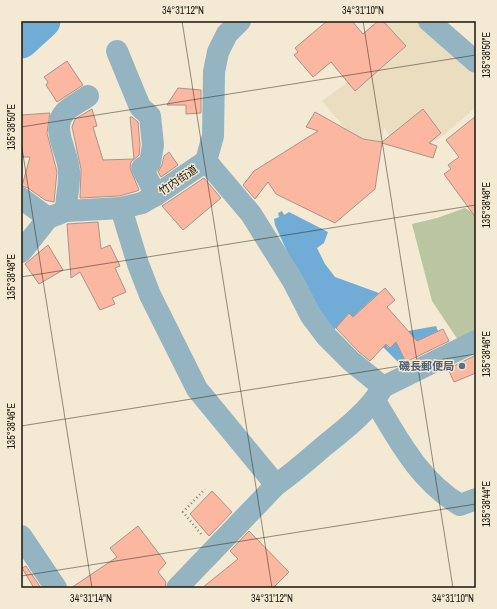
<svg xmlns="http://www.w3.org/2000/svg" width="497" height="609" viewBox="0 0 497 609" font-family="'Archivo Narrow','Noto Sans JP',sans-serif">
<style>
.built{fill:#ebddbf}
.green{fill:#bac6a1}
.water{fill:#71acd6}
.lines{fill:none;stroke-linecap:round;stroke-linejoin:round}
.river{stroke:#71acd6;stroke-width:35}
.building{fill:#fcb7a1;stroke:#ac928a}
.path{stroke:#8a8272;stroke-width:2.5;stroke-dasharray:1 3;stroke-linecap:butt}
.minor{stroke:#94b4c1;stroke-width:22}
.ticks{fill:none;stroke:#19160d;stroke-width:1;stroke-opacity:0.45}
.service-dot{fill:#5c6f8a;stroke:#f4e9d2;stroke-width:1.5}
.labels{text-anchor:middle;stroke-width:3;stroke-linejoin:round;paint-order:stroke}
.street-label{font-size:11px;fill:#19160d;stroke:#f4e9d2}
.service-label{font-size:11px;font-weight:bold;fill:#4e5e75;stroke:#f4e9d2;text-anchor:end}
.neatline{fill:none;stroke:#19160d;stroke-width:1.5}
.ticks-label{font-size:10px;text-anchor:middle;fill:#19160d}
</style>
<rect width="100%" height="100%" fill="#f4e9d2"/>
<polygon class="built" points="378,21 420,21 464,62 476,76 476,107 444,135 419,151 397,147 384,127 382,142 353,137 322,101 348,82 331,62"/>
<polygon class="green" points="465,208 476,215 476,332 458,340 432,301 412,224 437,218"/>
<polygon class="water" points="282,211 284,215 289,212 328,232 324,243 317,248 325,264 335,277 379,293 357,313 389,348 408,331 436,326 438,331 400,350 406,363 402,366 349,313 333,331 301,282 275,225 274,219 279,217 278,213"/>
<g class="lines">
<polyline class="river" points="21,41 43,21"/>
</g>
<g class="building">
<polygon points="327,21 352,21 363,34 378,21 383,21 406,46 355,91 331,62 313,77 294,55 298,52 295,48"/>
<polygon points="67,61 83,85 57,102 46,85 48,82 44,77"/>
<polygon points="178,88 201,90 201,113 186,114 186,105 167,105"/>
<polygon points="92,109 97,126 93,127 103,160 134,159 130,117 132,117 138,122 140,145 139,155 131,162 130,168 139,190 137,191 119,196 80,198 81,169 72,127 75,119"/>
<polygon points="423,109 441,133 429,143 437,146 433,158 382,143 375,189 335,223 276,194 268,182 255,199 243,185 254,171 318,131 306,127 315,112 363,139 382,142"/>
<polygon points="50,113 47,133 57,172 54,202 45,200 28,188 22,186 30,157 22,157 21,115"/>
<polygon points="476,116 476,218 444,174 451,169 448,165 459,157 446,140"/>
<polygon points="169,152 178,165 161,177 158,172 162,165 164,156"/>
<polygon points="204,178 221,198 183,230 162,206"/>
<polygon points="98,222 101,249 110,245 120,266 115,268 126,292 112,298 115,304 100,310 80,272 71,278 67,224"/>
<polygon points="48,245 63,270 39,284 25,264"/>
<polygon points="385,288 395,300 387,307 417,341 443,329 449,341 406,362 396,342 390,348 386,344 370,361 359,352 336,328 349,313 353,317"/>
<polygon points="476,355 476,373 454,382 448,369"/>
<polygon points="212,491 232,512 209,536 190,514"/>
<polygon points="138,526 166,563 158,572 166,582 165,588 71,588 117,557 110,548"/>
<polygon points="249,531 289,572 273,588 202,588 238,559 230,551"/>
<polygon points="26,566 41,588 34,588 22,568"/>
</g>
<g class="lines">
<polyline class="path" points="201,534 183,512 205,489"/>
<g class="minor">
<polyline points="429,21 476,62"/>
<polyline points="117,51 140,107 150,116 153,145 150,163 142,168 156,195"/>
<polyline points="206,161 251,214 293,281 311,316 326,336 351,361 383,387"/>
<polyline points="21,198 48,218"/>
<polyline points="121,208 138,264 150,295 197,389 276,485"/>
<path d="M 66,211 C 66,197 70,184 69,171 C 68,152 50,128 65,112 C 71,106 81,101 88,96"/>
<polyline points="21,252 48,218 66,211 121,208 142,203 156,195 206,161 213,136 214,72 218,52 227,34 240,21"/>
<path d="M 375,401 C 399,441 419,480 460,505 L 476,499"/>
<polyline points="21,536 56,588"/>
<path d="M 177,588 L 276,485 C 293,473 308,460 324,446 C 345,429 369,411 383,387 L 476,341"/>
</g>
</g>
<path class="ticks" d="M 182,21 L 272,588M 363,21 L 453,588M 21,127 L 476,55M 21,142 L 92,588M 21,277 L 476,205M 21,426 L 476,354M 21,576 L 476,504"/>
<circle class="service-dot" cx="462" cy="366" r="4"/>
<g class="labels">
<g class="street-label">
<text transform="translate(178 180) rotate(-34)" y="4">竹内街道</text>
</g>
<g class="service-label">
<text x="454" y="370">磯長郵便局</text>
</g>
</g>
<rect width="497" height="609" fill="none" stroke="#f4e9d2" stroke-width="44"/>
<rect x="22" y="22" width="453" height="565" class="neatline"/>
<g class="ticks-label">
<text x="183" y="14">34°31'12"N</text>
<text x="363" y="14">34°31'10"N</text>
<text transform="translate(486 55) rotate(-90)" y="4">135°38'50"E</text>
<text transform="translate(11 127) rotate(-90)" y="4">135°38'50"E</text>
<text transform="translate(486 205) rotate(-90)" y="4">135°38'48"E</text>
<text transform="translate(11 277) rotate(-90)" y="4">135°38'48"E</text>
<text transform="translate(486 354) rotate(-90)" y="4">135°38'46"E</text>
<text transform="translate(11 426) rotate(-90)" y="4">135°38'46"E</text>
<text transform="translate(486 504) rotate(-90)" y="4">135°38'44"E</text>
<text x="91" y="602">34°31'14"N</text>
<text x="272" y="602">34°31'12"N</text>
<text x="453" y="602">34°31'10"N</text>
</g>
</svg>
